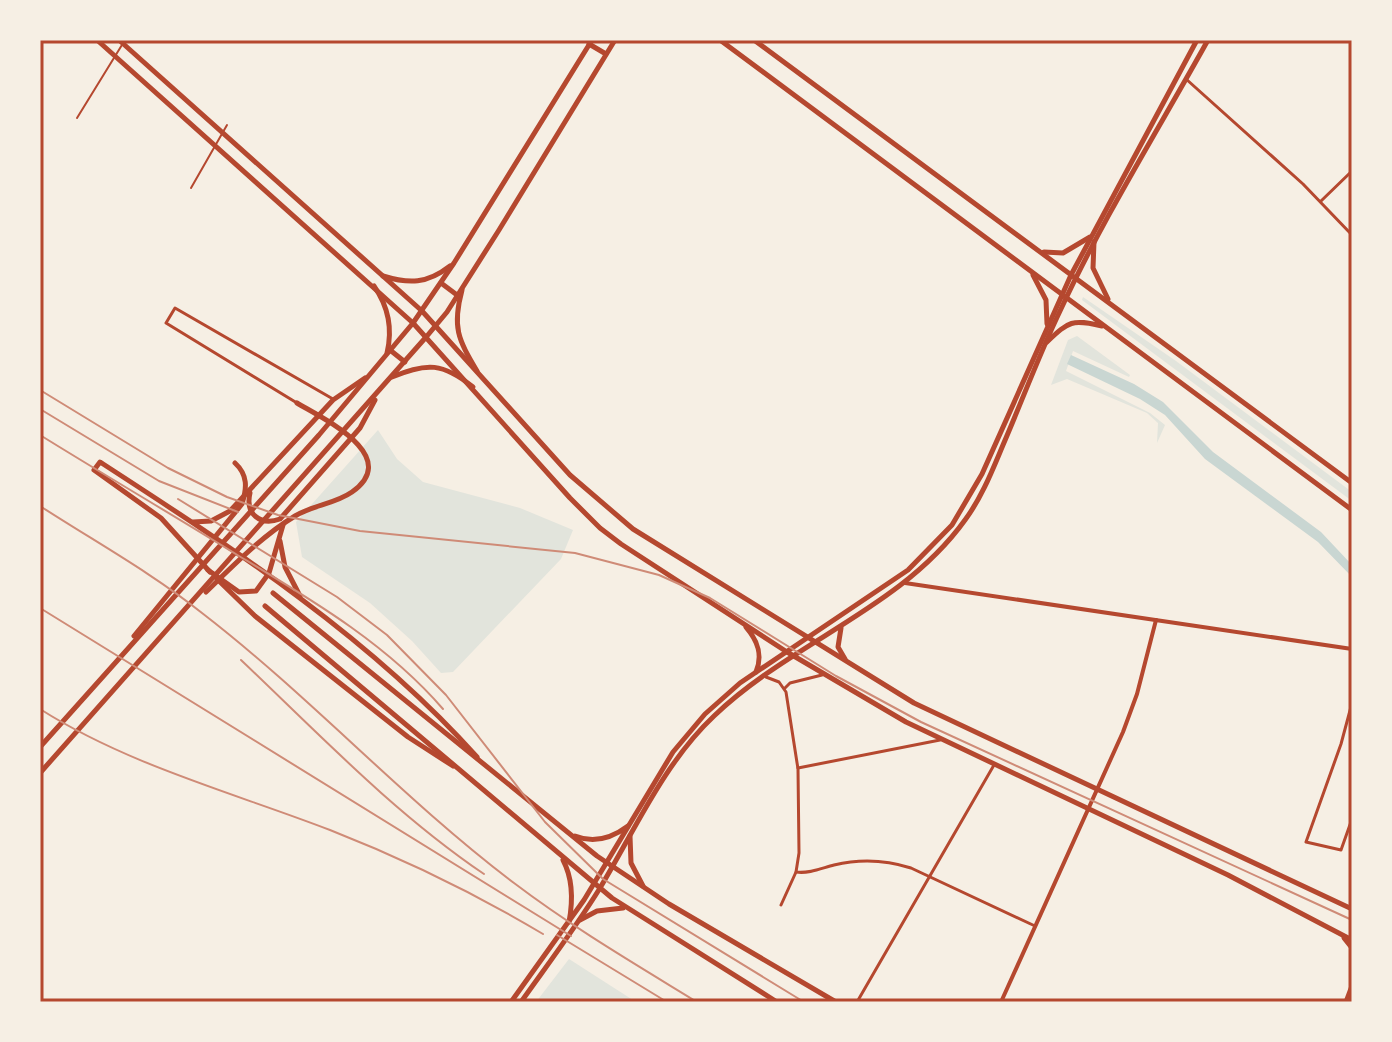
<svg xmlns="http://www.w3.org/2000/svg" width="1392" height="1042" viewBox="0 0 1392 1042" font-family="Quicksand,sans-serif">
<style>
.green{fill:#e2e4dc}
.water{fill:#c9d6d2}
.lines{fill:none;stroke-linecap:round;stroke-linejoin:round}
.pedestrian{stroke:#b5482f;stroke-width:2}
.minor{stroke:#b5482f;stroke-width:3}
.tertiary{stroke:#b5482f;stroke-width:4}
.secondary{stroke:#b5482f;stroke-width:5}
.primary{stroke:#b5482f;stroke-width:5}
.rail{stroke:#cf8b77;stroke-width:2}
.neatline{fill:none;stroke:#b5482f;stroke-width:3}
</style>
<rect width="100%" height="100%" fill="#f6efe4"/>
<g class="green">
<polygon points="1083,297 1176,361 1352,492 1352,501 1082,300"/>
<polygon points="1077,336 1130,375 1129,377 1073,351 1066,371 1150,413 1165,425 1157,443 1158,423 1147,413 1067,379 1051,385 1068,340"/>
<polygon points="378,430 397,459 423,482 520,508 573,530 561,559 453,672 441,673 412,641 370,603 302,557 296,522"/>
<polygon points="569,959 636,1002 536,1002"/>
</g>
<polygon class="water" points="1071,355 1134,384 1163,402 1213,452 1321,532 1352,565 1352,577 1318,542 1205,459 1165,415 1140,399 1067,364"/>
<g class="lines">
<g class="pedestrian">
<polyline points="77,118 125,40"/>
<polyline points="191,188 227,125"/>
</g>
<g class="minor">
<polyline points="1186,79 1303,184 1352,235"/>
<polyline points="1321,201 1352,171"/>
<polyline points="297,403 166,323 175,308 333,399"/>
<polyline points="766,677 779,682 786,692 798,769 799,853 796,872 781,905"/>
<polyline points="785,688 790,683 822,675"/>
<polyline points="1352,703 1341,744 1306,842 1341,850 1352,819"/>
<polyline points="798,768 940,740"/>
<path d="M 796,872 C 809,874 822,868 834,865 C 859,859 886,860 911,868 L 1035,926"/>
<polyline points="857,1002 994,765"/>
</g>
<g class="tertiary">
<polyline points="905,583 1352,649"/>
<polyline points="1001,1002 1123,732 1137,694 1156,620"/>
</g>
<g class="secondary">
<polyline points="97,40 413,323 570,498 600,528 621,544 787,652 906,722 1228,875 1352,940"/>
<polyline points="119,40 422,311 570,475 633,529 914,703 1352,909"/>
<path d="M 210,572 L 161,518 L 94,470 L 100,462 C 234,549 370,637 477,757"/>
<polyline points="217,579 255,616 408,737 453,766"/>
<path d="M 746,627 C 758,641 763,655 756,672"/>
<polyline points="841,628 838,647 845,659"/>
<polyline points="1344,938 1352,948"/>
<polyline points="511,1002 584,900 673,752 705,714 740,683 908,570 952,525 982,474 1071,275 1197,40"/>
<path d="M 521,1002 C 548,964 576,927 600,888 C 635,830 664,763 714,716 C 791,642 901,609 965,520 C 982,497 992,471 1003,445 C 1022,401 1039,355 1060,311 C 1103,218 1158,130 1208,40"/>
<polyline points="1346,1002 1352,986"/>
</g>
<g class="primary">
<polyline points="720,40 1352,510"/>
<polyline points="754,40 1352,483"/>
<polyline points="589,44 606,54"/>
<polyline points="1094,242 1093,268 1108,299"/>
<polyline points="1044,252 1063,253 1090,237"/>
<polyline points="1033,275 1046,300 1047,324"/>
<path d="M 383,276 C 409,284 427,284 450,266"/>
<polyline points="441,283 457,295"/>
<path d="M 374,286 C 388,306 393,328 387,353"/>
<path d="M 462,290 C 452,327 458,339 477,371"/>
<path d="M 1047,342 C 1069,321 1072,319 1102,326"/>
<polyline points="390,350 405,362"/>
<path d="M 392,377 C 427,362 443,363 473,387"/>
<path d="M 250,493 C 245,514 260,526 280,519 L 360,428 L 375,400"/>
<polyline points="193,522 211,521 230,511 333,400 365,378"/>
<polyline points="280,541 285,567 300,596"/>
<polyline points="208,570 239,592 256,591 269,573 283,525"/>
<path d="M 206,592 C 234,565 262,536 295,516 C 313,505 335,504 352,492 C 403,456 322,418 297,403"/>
<polyline points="273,593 597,856 669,904 836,1002"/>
<polyline points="265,606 612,898 777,1002"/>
<path d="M 134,636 L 242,504 C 247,488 248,475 235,463"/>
<polyline points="40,747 319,435 413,323 454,263 592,40"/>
<polyline points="40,773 427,336 447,312 499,230 615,40"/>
<path d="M 575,836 C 595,844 612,838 628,826"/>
<polyline points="630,836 631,863 643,886"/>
<path d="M 563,860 C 573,879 573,901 569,922"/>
<polyline points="580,920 597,911 623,908"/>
</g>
<g class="rail">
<polyline points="40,390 168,468 227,497 278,515 360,531 575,553 659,575 710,598 836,676 921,722 1352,920"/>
<polyline points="40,409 159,481 238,512"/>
<path d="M 40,435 C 106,476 173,515 239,556 C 312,600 387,644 443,709"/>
<polyline points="178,499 337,597 387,635 446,695 545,822 603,879 804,1002"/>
<path d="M 40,506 C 94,541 152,573 202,613 C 311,697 404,800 514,883 C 572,927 635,964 697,1002"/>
<polyline points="40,608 571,936"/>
<path d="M 241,660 C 319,734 394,813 484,874"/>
<path d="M 40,709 C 128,765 234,793 330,830 C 404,859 476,894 543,934"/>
<polyline points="557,935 667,1002"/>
</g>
</g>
<rect width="1392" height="1042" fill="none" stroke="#f6efe4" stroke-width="84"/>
<rect x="42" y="42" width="1308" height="958" class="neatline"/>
</svg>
